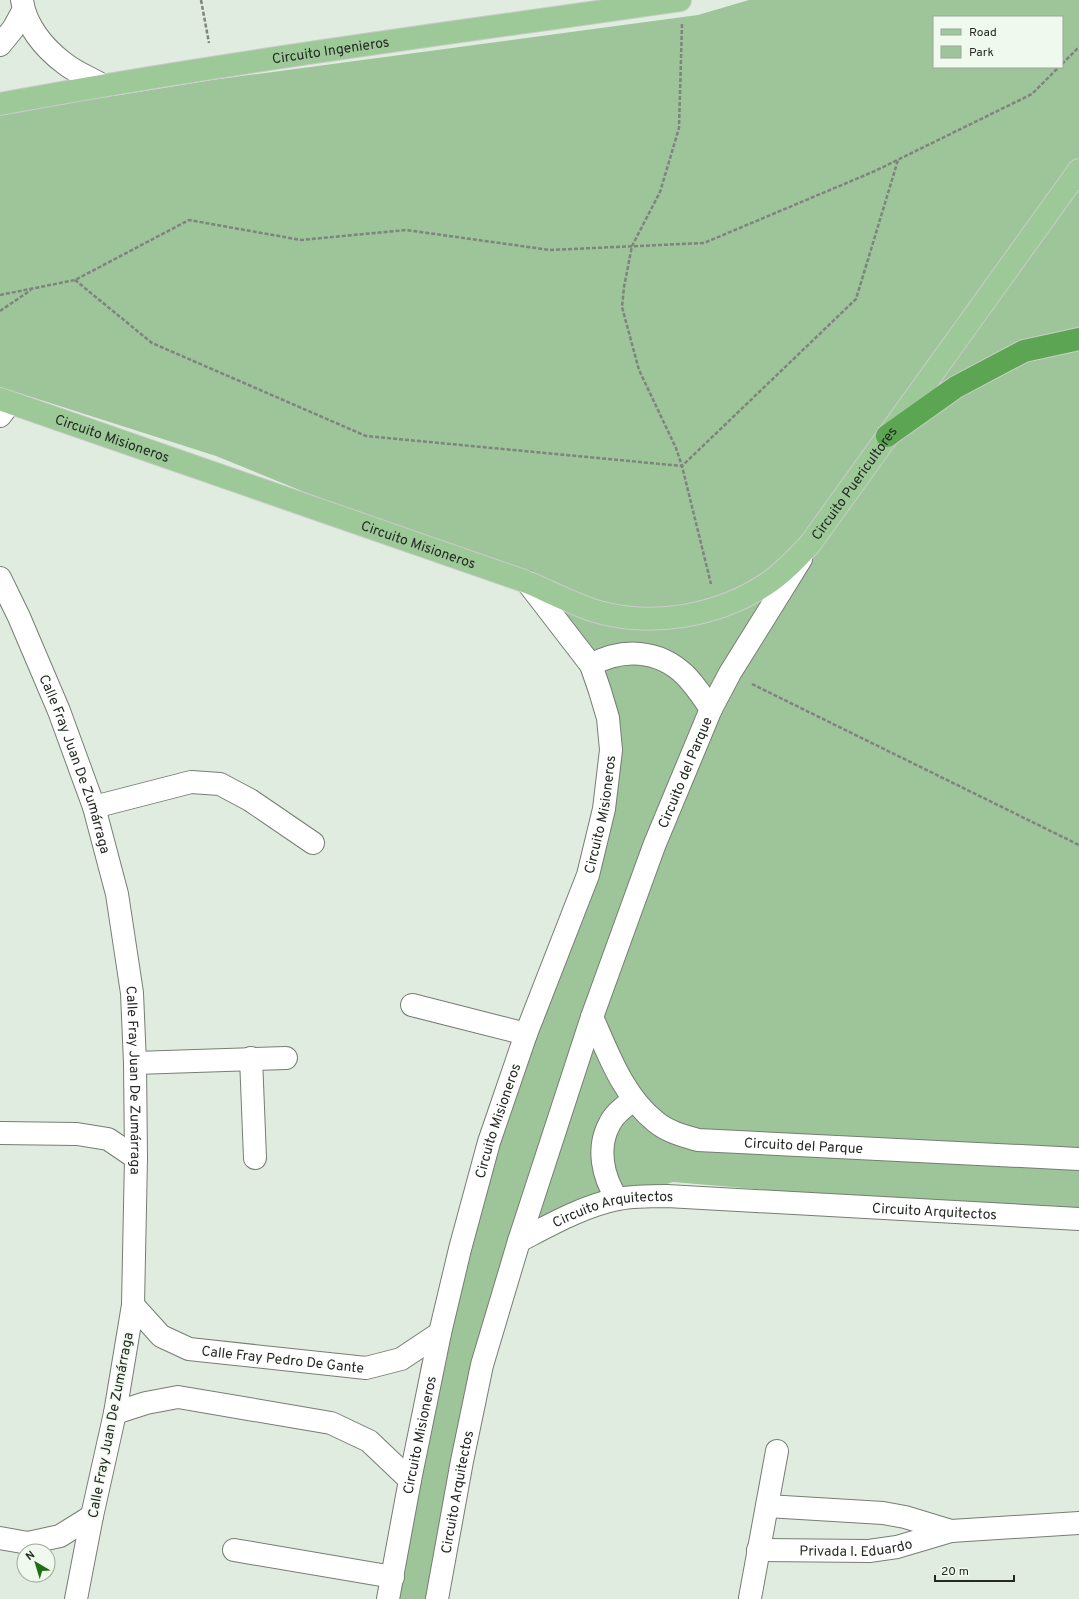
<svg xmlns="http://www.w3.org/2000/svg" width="1079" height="1599" viewBox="0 0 1079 1599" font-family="Overpass,sans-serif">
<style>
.green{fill:#9ec499;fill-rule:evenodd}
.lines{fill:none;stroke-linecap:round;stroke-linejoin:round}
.minor-casing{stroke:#757e73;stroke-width:24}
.major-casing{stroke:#cbccca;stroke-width:24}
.highway-casing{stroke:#cbccca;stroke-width:24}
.path{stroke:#7d857c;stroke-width:2.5;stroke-dasharray:4 2;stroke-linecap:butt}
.minor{stroke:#fff;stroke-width:22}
.major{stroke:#9dc998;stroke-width:22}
.highway{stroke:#5ca553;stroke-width:22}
.labels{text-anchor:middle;stroke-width:3;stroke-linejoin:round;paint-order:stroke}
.street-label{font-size:14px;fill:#252924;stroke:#eff9ed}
</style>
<rect width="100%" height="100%" fill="#e1ece0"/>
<path class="green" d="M 749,0 L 1079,0 L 1079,1217 L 673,1182 L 517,1233 L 431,1599 L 382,1599 L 421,1365 L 461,1246 L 596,874 L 621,749 L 604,665 L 528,578 L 456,554 L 216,456 L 0,387 L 0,111 L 120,95 L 212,80 L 698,15 ZM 934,17 L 1062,17 L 1062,67 L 934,67 Z"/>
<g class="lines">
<defs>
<g id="minor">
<path d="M 22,0 C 25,25 44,48 64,63 C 75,72 90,78 102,85"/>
<polyline points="0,45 13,29 23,11"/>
<polyline points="0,416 10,403"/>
<path id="s1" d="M 0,578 L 19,617 L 59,711 L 94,807 L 117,894 L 132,993 L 135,1063 L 136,1158 L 133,1305 L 115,1413 L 92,1516 L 76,1599"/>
<path d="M 591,665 C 622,648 658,649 685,675 C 695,685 703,697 711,709"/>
<polyline points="94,807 191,782 220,784 250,800 313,843"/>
<polyline points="412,1005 526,1034"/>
<path id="s2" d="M 592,1017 C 608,1053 623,1096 656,1122 C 668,1132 684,1136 698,1140 L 1079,1159"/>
<polyline points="251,1058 255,1158"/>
<polyline points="135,1063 286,1058"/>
<polyline points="0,1133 77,1134 108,1139 136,1158"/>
<path d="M 617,1199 C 603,1177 596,1148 610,1123 C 615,1113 625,1106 634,1100"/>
<path id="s3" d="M 519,1241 C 550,1225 583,1206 618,1199 C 634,1196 651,1196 667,1196 L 1079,1219"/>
<path id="s4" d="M 133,1305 L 161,1336 L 189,1349 L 366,1368 L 401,1359 L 440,1333"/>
<polyline points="115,1413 146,1403 178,1397 331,1423 369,1441 410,1480"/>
<polyline points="767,1506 883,1513 905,1517 951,1531"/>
<polyline points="0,1538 28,1543 60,1536 92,1516"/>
<polyline points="234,1550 393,1577"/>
<path id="s5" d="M 758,1550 L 869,1551 L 897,1547 L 951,1531 L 1079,1523"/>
<polyline points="750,1598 777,1451"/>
<path id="s6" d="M 388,1599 L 410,1480 L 440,1333 L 460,1249 L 489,1142 L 526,1034 L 588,875 L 604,809 L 611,750 L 608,718 L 600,691 L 591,665 L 527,582"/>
<path id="s7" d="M 437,1599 L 462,1461 L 482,1365 L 519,1241 L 592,1017 L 654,846 L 711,709 L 730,673 L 801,559"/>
</g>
<g id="major">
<path id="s8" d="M 0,104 C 225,62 453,33 680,0"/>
<path id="s9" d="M 0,399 L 527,582 C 548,591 573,604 595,611 C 652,628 719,616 768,583 C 784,572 797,558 810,544 L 1079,170"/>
</g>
<polyline id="highway" points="887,436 956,387 1024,351 1079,339"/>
</defs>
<use href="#minor" class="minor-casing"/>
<use href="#major" class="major-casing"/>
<use href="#highway" class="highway-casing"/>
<g class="path">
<polyline points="201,0 209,43"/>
<polyline points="682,24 679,128 660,192 632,246 624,287 622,307 639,370 676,448 682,466 711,584"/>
<polyline points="1062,64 1079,47"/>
<polyline points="75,280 152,343 366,436 682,466 856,299 898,160"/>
<polyline points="0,295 75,280 189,220 301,240 406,230 550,250 704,243 875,171 1032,94 1059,67"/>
<polyline points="0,311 31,290"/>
<polyline points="752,684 1079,845"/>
</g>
<use href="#minor" class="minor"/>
<use href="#major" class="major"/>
<use href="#highway" class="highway"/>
</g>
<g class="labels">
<g class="street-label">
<text dy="5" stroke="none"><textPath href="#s8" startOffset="335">Circuito Ingenieros</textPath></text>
<text dy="5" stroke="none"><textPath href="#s9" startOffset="119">Circuito Misioneros</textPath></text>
<text dy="5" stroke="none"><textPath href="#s9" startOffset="945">Circuito Puericultores</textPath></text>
<text dy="5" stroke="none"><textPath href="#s9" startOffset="443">Circuito Misioneros</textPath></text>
<text dy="5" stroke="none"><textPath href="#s1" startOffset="201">Calle Fray Juan De Zumárraga</textPath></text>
<text dy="5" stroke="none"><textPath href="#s7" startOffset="865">Circuito del Parque</textPath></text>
<text dy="5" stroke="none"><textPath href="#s6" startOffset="815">Circuito Misioneros</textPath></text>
<text dy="5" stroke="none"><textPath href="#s1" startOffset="525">Calle Fray Juan De Zumárraga</textPath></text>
<text dy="5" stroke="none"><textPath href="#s6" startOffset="491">Circuito Misioneros</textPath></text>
<text dy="5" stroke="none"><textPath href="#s2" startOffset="276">Circuito del Parque</textPath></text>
<text dy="5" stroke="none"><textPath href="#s3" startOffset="425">Circuito Arquitectos</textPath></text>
<text dy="5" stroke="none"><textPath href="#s3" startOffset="101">Circuito Arquitectos</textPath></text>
<text dy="5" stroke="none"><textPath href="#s4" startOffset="167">Calle Fray Pedro De Gante</textPath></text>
<text transform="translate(110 1425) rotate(-79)" y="5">Calle Fray Juan De Zumárraga</text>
<text dy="5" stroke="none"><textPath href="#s6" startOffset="167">Circuito Misioneros</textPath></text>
<text dy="5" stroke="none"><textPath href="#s7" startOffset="109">Circuito Arquitectos</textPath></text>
<text dy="5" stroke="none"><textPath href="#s5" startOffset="98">Privada I. Eduardo</textPath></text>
</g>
</g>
<rect x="933" y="16" width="130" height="52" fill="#eff9ed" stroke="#9ea69d"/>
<rect x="941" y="29" width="20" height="6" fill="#9dc998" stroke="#9ea69d"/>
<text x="969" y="36" font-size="12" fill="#252924">Road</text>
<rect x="941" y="46" width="20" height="12" fill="#9ec499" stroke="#9ea69d"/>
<text x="969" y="56" font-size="12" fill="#252924">Park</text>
<g transform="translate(36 1563) rotate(322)"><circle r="19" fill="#eff9ed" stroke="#9ea69d"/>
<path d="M0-3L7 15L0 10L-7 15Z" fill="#1f6f15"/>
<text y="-6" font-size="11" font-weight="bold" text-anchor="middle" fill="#252924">N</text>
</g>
<path d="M935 1575v6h79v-6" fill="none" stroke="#252924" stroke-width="2"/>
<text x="941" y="1575" font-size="12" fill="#252924" stroke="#eff9ed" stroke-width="3" paint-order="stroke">20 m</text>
</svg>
